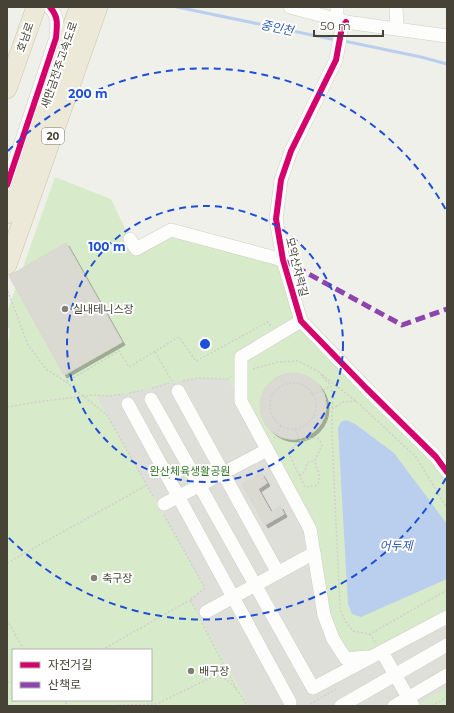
<svg xmlns="http://www.w3.org/2000/svg" width="454" height="713" viewBox="0 0 454 713" font-family="Montserrat,'Noto Sans KR',sans-serif">
<style>
.green{fill:#d7ebca;fill-rule:evenodd}
.parking{fill:#dfdfda}
.water{fill:#baceee}
.lines{fill:none;stroke-linecap:round;stroke-linejoin:round}
.stream{stroke:#baceee;stroke-width:3}
.building{fill:#dad9d2;stroke:#d8d7cf;filter:url(#shadow)}
.minor-casing{stroke:#cecdc7;stroke-width:14}
.highway-casing{stroke:#c7c3a5;stroke-width:20}
.path{stroke:#d1cfcb;stroke-width:1.5;stroke-dasharray:2 2;stroke-linecap:butt}
.minor{stroke:#fdfdfc;stroke-width:13}
.highway{stroke:#ece9d9;stroke-width:19}
.quiet{stroke:#8e44ad;stroke-width:5;stroke-dasharray:10 5;stroke-linecap:butt}
.cycleway-casing{stroke:#fff;stroke-width:8}
.cycleway{stroke:#d6006c;stroke-width:6}
.ring{fill:none;stroke:#1d4ed8;stroke-width:2;stroke-dasharray:7 5}
.poi-dot{fill:#828075;stroke:#fff;stroke-width:1.5}
.labels{text-anchor:middle;stroke-width:4;stroke-linejoin:round;paint-order:stroke}
.shield{fill:#fff;stroke:#7e7b72;stroke-width:1}
.shield-label{font-size:10px;font-weight:bold;fill:#464336}
.street-label{font-size:11px;fill:#464336;stroke:#fff}
.poi-label{font-size:11px;fill:#464336;stroke:#fff;text-anchor:start}
.park-label{font-size:11px;fill:#36772a;stroke:#fff}
.water-label{font-size:12px;font-style:italic;fill:#305eb0;stroke:#fff}
.centre{fill:#1d4ed8;stroke:#fff;stroke-width:2}
.ring-label{font-size:12px;text-anchor:middle;font-weight:bold;fill:#1d4ed8;stroke:#fff;stroke-width:4;stroke-linejoin:round;paint-order:stroke}
</style>
<defs>
<filter id="shadow"><feDropShadow dx="3" dy="3" stdDeviation="0" flood-color="#0004"/></filter>
</defs>
<rect width="100%" height="100%" fill="#f0f0ea"/>
<path class="green" d="M 55,177 L 111,199 L 130,239 L 136,249 L 171,230 L 283,260 L 301,321 L 447,472 L 447,706 L 7,706 L 7,697 L 8,697 L 7,696 L 7,344 C 9,338 12,331 7,325 L 7,312 ZM 13,650 L 151,650 L 151,700 L 13,700 Z"/>
<polygon class="parking" points="198,378 228,379 310,529 324,615 346,659 373,657 447,617 447,688 414,706 250,706 190,600 205,588 96,395 110,396 142,390 164,384"/>
<polygon class="water" points="346,420 355,424 394,453 447,524 447,579 361,617 352,614 348,604 338,428 341,422"/>
<g class="lines">
<g class="stream">
<polyline points="177,7 336,40"/>
<polyline points="344,41 421,57 447,64"/>
</g>
</g>
<g class="building">
<polygon points="66,243 122,342 64,375 9,276"/>
<circle cx="293" cy="406" r="33"/>
<polygon points="261,473 267,483 258,489 271,512 280,506 284,514 265,525 242,484"/>
</g>
<g class="lines">
<defs>
<g id="minor">
<polyline points="290,7 346,22 447,36"/>
<polyline points="337,7 337,19"/>
<polyline points="396,7 397,28"/>
<polyline points="346,22 342,27 336,60 291,151 281,180 276,219 283,260 301,321 367,389 436,457 447,472"/>
<path d="M 7,185 L 56,38 C 57,24 59,18 50,7"/>
<polyline points="130,239 136,249 171,230 283,260"/>
<polyline points="301,321 241,357 241,401 310,529 324,615 333,639 346,659 367,657"/>
<polyline points="178,391 278,573"/>
<polyline points="151,399 313,688 447,617"/>
<polyline points="128,404 290,702"/>
<polyline points="164,504 267,450"/>
<polyline points="206,612 314,553"/>
<polyline points="382,652 413,706"/>
<polyline points="341,706 447,645"/>
<polyline points="394,706 447,675"/>
</g>
<g id="highway">
<polyline points="7,89 36,7"/>
<polyline points="7,214 79,7"/>
<polyline points="7,265 98,7"/>
</g>
</defs>
<use href="#minor" class="minor-casing"/>
<use href="#highway" class="highway-casing"/>
<g class="path">
<polyline points="7,292 8,292 28,345 46,369 66,382 119,351 129,367 179,337 196,361 268,322 271,326"/>
<polyline points="155,352 172,381"/>
<polyline points="253,369 278,362 298,361 319,372 331,386 333,397 332,409"/>
<polyline points="322,375 356,401 416,457 447,508"/>
<polyline points="183,381 198,378 228,379 231,377"/>
<polyline points="66,382 107,415 154,498"/>
<circle cx="293" cy="406" r="23"/>
<polyline points="152,388 170,383"/>
<polyline points="129,393 145,390"/>
<polyline points="312,394 322,391 330,386"/>
<polyline points="356,401 343,402 332,409 332,434 340,609 345,621 353,631 370,634 447,590"/>
<polyline points="7,407 37,402 85,396 96,395 110,396 123,394"/>
<polyline points="295,429 301,442"/>
<polyline points="274,438 281,426"/>
<path d="M 313,438 L 319,439 L 322,445 L 315,460 L 316,466 L 319,473 L 319,482 L 315,486 L 305,487 L 288,452 C 297,443 301,441 313,438 Z"/>
<polyline points="300,476 305,471 307,463 315,460"/>
<polyline points="164,515 205,588 190,600 196,610"/>
<polyline points="7,563 147,485"/>
<polyline points="7,620 24,650"/>
<polyline points="202,623 237,690"/>
<polyline points="370,634 375,642"/>
<polyline points="102,650 190,600"/>
<polyline points="7,682 13,683"/>
<polyline points="62,700 70,706"/>
<polyline points="115,706 121,705 157,704 214,676 226,679 237,690 248,706"/>
<polyline points="307,706 336,689"/>
<polyline points="432,706 447,697"/>
</g>
<use href="#minor" class="minor"/>
<use href="#highway" class="highway"/>
<polyline class="quiet" points="283,260 402,325 447,309"/>
<defs>
<g id="cycleway">
<polyline points="346,22 342,27 336,60 291,151 281,180 276,219 283,260 301,321 367,389 436,457 447,472"/>
<path d="M 7,185 L 56,38 C 57,24 59,18 50,7"/>
</g>
</defs>
<use href="#cycleway" class="cycleway-casing"/>
<use href="#cycleway" class="cycleway"/>
</g>
<g class="ring">
<circle cx="205" cy="344" r="138"/>
<path d="M446 478A276 276 0 0 1 8 537M8 151A276 276 0 0 1 446 210"/>
</g>
<g class="poi-dot">
<circle cx="65" cy="309" r="4"/>
<circle cx="94" cy="578" r="4"/>
<circle cx="191" cy="671" r="4"/>
</g>
<g class="labels">
<rect class="shield" x="42" y="128" width="22" height="16" rx="3"/>
<g class="shield-label">
<text x="53" y="140">20</text>
</g>
<g class="street-label">
<text transform="translate(25 37) rotate(-71)" y="4">호남로</text>
<text transform="translate(59 65) rotate(-71)" y="4">새만금전주고속도로</text>
<text transform="translate(297 267) rotate(76)" y="4">모악산자락길</text>
</g>
<g class="poi-label">
<text x="73" y="313">실내테니스장</text>
<text x="102" y="582">축구장</text>
<text x="199" y="675">배구장</text>
</g>
<g class="park-label">
<text x="190" y="475">완산체육생활공원</text>
</g>
<g class="water-label">
<text transform="translate(277 28) rotate(12)" y="4">중인천</text>
<text x="396" y="550">어두제</text>
</g>
</g>
<circle cx="205" cy="344" r="6" class="centre"/>
<g class="ring-label">
<text x="88" y="98">200 m</text>
<text x="107" y="251">100 m</text>
</g>
<rect width="454" height="713" fill="none" stroke="#464336" stroke-width="16"/>
<rect x="12" y="649" width="140" height="52" fill="#ffffff" stroke="#b5b4af"/>
<rect x="20" y="662" width="20" height="6" fill="#d6006c" stroke="#b5b4af"/>
<text x="48" y="669" font-size="12" fill="#464336">자전거길</text>
<rect x="20" y="682" width="20" height="6" fill="#8e44ad" stroke="#b5b4af"/>
<text x="48" y="689" font-size="12" fill="#464336">산책로</text>
<path d="M314 30v6h69v-6" fill="none" stroke="#464336" stroke-width="2"/>
<text x="320" y="30" font-size="12" fill="#464336" stroke="#ffffff" stroke-width="3" paint-order="stroke">50 m</text>
</svg>
